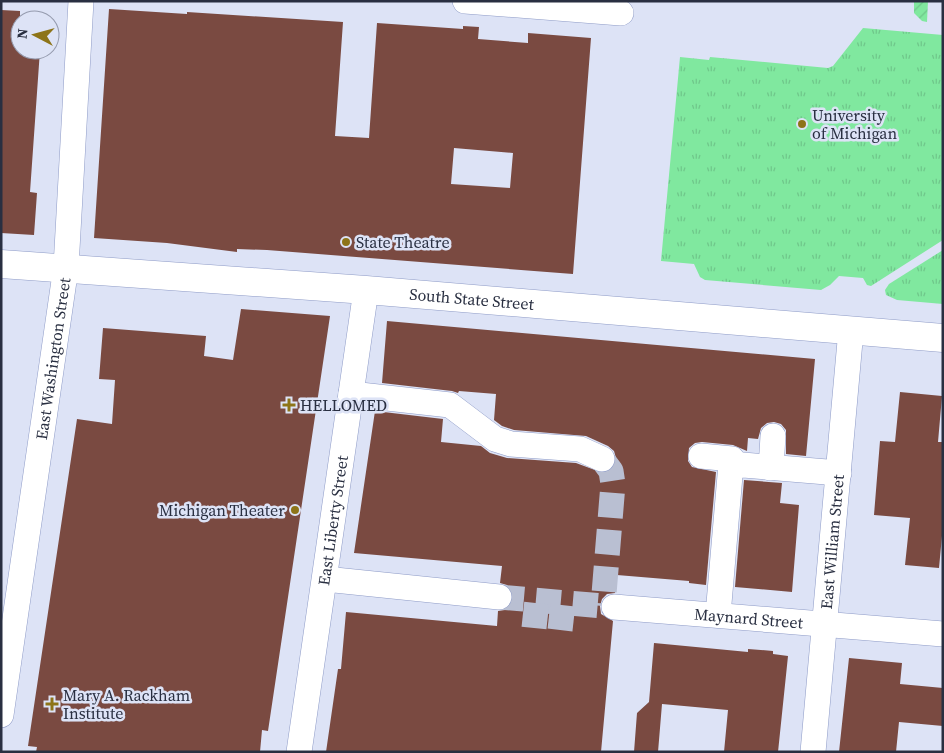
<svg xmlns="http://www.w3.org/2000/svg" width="944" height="753" viewBox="0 0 944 753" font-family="'Source Serif 4',serif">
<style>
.grass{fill:url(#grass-tufts)}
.garden{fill:url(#garden-furrows)}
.building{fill:#7a4a41;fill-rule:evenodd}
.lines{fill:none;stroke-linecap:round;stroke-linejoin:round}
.minor-tunnel{stroke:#b9bfd2;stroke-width:25;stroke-dasharray:25 12;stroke-linecap:butt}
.minor-casing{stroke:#8e9bc7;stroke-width:26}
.major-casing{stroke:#8e9bc7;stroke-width:29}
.minor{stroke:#fff;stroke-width:25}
.major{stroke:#fff;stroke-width:28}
.poi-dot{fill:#8d7418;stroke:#dde3f6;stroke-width:2}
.labels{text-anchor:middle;stroke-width:5;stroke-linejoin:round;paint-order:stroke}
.poi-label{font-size:16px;fill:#292f41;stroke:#dde3f6;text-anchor:start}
.street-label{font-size:16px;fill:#292f41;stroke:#dde3f6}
</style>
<defs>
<pattern id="grass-tufts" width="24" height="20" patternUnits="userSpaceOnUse" patternTransform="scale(1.25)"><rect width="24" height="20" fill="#80e89f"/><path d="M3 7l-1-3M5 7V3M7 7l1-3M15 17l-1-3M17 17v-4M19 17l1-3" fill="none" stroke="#6fc78a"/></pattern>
<pattern id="garden-furrows" width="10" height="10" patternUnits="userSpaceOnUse" patternTransform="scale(1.25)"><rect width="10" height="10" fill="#80e89f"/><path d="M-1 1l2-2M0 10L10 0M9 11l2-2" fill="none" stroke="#6fc78a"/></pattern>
</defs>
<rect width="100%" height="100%" fill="#dde3f6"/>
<g class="grass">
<polygon points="863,28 943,35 943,240 871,286 867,285 863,278 839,276 830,285 821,290 705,280 700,277 694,264 661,261 680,57 709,60 710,57 828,68 833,66"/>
<polygon points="943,250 943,304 897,300 886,295 885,290 889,284"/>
</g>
<polygon class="garden" points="914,1 928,1 927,22 922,21 914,13"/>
<g class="building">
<path d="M 109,9 L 187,14 L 187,12 L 343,22 L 335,136 L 369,138 L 377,23 L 463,29 L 463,26 L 479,27 L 478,39 L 528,43 L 528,33 L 591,38 L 573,274 L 267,250 L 237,249 L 237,252 L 167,243 L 94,238 ZM 454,148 L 513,153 L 510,188 L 451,184 Z"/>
<polygon points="1,10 20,11 20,50 40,50 30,192 37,193 34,235 1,233"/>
<polygon points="241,309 330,316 268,731 262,730 260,752 36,752 37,747 28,746 77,419 112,424 115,380 99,379 103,328 206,336 204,356 233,360"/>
<polygon points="387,321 815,359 806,456 786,454 786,430 781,424 774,422 767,423 761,428 758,439 748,438 747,451 733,445 702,442 695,443 689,448 688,461 692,467 716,472 706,585 689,583 689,581 617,575 615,593 607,594 602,599 600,606 601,614 613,621 601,752 326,752 338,669 341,669 346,612 497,626 498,611 505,610 513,599 512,591 507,585 500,583 502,566 354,553 375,411 443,419 441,442 481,446 490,453 507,458 576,463 603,473 611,470 616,458 614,451 608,446 586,436 514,430 502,426 494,420 496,394 459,391 458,393 452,391 382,383"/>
<polygon points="900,392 942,396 938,442 943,442 943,525 939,568 905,565 910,518 874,515 880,441 895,442"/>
<polygon points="744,480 782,483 780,503 799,505 792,592 735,587"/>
<polygon points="654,643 748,652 748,649 773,651 773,654 788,656 778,752 724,752 728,710 662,704 658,752 634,752 637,713 649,702"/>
<polygon points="849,658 902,663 900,684 943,688 943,726 899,722 896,752 839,752"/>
</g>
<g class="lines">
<g class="minor-tunnel">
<polyline points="602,459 611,471 613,484 603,606"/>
<polyline points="499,597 614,607"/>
<polyline points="534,628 537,600"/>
<polyline points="560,630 563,603"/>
</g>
<defs>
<g id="minor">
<polyline points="465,1 621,13"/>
<polyline points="351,394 450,405 495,439 511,444 580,449 602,459"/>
<polyline points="701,456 732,459 731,464"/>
<polyline points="771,468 773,436"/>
<polyline points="325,579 499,597"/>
<path id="s1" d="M 614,607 L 943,634"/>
<polyline points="718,615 731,464 839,473"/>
<path id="s2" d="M 1,715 L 66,267 L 81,1"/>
<path id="s3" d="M 299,752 L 366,290"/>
<path id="s4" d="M 813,752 L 851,330"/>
</g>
<g id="major">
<path id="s5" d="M 1,264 L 366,290 L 943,338"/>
</g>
</defs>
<use href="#minor" class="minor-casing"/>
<use href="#major" class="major-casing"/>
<use href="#minor" class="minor"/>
<use href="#major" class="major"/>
</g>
<g class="poi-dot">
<circle cx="802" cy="124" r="5"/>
<circle cx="346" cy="242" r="5"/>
<path d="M286.5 397.5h5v5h5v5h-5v5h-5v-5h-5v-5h5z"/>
<circle cx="295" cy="510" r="5"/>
<path d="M49.5 696.5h5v5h5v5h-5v5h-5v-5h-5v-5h5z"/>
</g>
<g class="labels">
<g class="poi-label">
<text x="812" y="121">University<tspan x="812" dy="18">of Michigan</tspan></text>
<text x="356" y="248">State Theatre</text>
<text x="300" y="411">HELLOMED</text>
<text x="285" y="516" text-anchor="end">Michigan Theater</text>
<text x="63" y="701">Mary A. Rackham<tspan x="63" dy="18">Institute</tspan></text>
</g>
<g class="street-label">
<text dy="6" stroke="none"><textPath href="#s5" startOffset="472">South State Street</textPath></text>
<text dy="6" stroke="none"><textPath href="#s2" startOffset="360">East Washington Street</textPath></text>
<text dy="6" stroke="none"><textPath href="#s3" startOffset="234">East Liberty Street</textPath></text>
<text dy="6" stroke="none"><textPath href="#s4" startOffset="211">East William Street</textPath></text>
<text dy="6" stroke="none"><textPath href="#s1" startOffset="135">Maynard Street</textPath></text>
</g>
</g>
<rect width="944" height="753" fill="none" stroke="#292f41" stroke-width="5"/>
<g transform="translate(35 35) rotate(276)"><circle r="24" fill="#dde3f6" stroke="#959bae"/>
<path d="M0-4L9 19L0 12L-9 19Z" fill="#8d7418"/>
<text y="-8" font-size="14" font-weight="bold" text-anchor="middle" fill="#292f41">N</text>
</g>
</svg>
